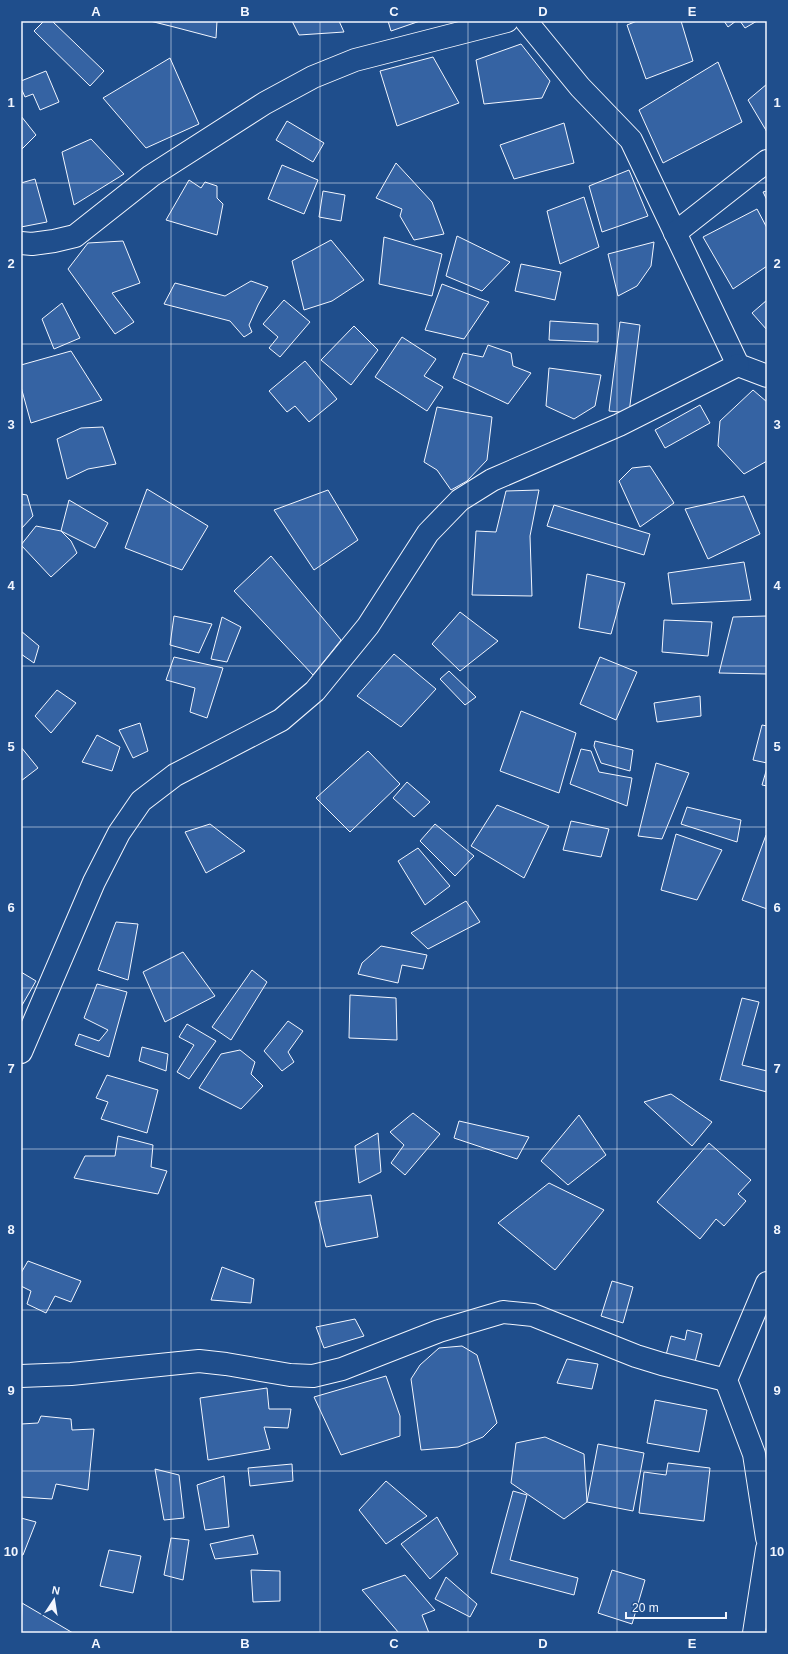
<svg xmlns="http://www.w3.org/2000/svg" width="788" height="1654" viewBox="0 0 788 1654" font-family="Arial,sans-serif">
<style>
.building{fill:#3563a3;stroke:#f2f6ff}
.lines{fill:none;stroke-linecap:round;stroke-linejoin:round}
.minor-casing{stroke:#f2f6ff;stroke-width:24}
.minor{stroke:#1f4e8c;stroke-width:22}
.grid{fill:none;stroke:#f2f6ff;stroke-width:1;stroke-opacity:0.55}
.neatline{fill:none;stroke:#f2f6ff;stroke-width:1.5}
.grid-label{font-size:13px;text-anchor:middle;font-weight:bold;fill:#f2f6ff}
</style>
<rect width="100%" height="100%" fill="#1f4e8c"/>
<g class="building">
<polygon points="44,21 52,21 104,71 90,86 34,31"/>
<polygon points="150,21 217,21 216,38 174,27"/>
<polygon points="292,21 339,21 344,32 299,35"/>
<polygon points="388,21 420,21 391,31"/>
<polygon points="637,21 681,21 693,61 646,79 627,25"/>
<polygon points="724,21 736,21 728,27"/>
<polygon points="740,21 757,21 745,28"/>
<polygon points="521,44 550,81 542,98 484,104 476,60"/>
<polygon points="433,57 459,103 397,126 380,71"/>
<polygon points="170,58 199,124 146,148 103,98"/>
<polygon points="718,62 742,122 663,163 639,110"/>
<polygon points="46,71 59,102 40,110 33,94 25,97 21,88 21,81"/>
<polygon points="767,84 767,132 748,100"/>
<polygon points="21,116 36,135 21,150"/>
<polygon points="287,121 324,143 313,162 276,140"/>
<polygon points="564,123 574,163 514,179 500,145"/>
<polygon points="91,139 124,174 74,205 62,152"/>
<polygon points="396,163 432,202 444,234 414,240 400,216 402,209 376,198"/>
<polygon points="282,165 318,180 304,214 268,199"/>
<polygon points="629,170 648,216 602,232 589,186"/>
<polygon points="35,179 47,222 21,227 21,183"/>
<polygon points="189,180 201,188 205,182 217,186 217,198 223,204 217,235 166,220"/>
<polygon points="323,191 345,195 341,221 319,217"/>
<polygon points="767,191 767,200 763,192"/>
<polygon points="584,197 599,247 560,264 547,211"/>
<polygon points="757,209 767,228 767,266 733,289 703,237"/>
<polygon points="457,236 510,262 482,291 446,276"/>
<polygon points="384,237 442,254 432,296 379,284"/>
<polygon points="331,240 364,280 332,301 304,310 292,261"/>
<polygon points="123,241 140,283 112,293 134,322 115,334 68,269 88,243"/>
<polygon points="654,242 651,266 637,286 618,296 608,254"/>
<polygon points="521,264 561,272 555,300 515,291"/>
<polygon points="251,281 268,287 258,305 249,325 252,332 244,337 230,321 164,304 175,283 225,296"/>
<polygon points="442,284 489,302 464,339 425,330"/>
<polygon points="284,300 310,322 280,357 269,348 278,337 263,324"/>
<polygon points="767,300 767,330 752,313"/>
<polygon points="62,303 80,338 54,349 42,319"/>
<polygon points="550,321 598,324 598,342 549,340"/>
<polygon points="620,322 640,325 629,413 609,411"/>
<polygon points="354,326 378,350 351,385 321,360"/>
<polygon points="402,337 436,359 424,376 443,387 427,411 375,377"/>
<polygon points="488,345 511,353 513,366 531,373 508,404 453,378 463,353 483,357"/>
<polygon points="71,351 102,400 31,423 21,387 21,365"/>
<polygon points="305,361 337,399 309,422 295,406 287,412 269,391"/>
<polygon points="549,368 601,375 595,406 574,419 546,406"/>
<polygon points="753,390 767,402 767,461 744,474 718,446 720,421"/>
<polygon points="700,405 710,423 665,448 655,430"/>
<polygon points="437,407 492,417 487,460 467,481 451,490 437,470 424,462"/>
<polygon points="103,427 116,464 88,469 67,479 57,439 81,428"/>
<polygon points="650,466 674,503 640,527 619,481 632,468"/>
<polygon points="147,489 208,526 182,570 125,548"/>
<polygon points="328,490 358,540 314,570 274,510"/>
<polygon points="539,490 530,536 532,596 472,595 476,531 496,532 506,491"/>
<polygon points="21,494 27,495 33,516 21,529"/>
<polygon points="744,496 760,534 708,559 685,509"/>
<polygon points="69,500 108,523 95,548 61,531"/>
<polygon points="554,505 650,534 644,555 547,526"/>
<polygon points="36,526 61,531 71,541 77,553 51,577 21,545"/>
<polygon points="271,556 341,640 313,675 234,591"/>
<polygon points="744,562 751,600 672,604 668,573"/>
<polygon points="587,574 625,583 611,634 579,628"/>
<polygon points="460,612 498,641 460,671 432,644"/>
<polygon points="174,616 212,624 199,653 170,645"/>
<polygon points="767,616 767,674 719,673 733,617"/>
<polygon points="222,617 241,627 227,662 211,659"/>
<polygon points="664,620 712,622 708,656 662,652"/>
<polygon points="21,631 39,646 34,663 21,654"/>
<polygon points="394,654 436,689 401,727 357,696"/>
<polygon points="174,657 223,668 207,718 190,712 195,688 166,680"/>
<polygon points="600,657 637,672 616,720 580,704"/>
<polygon points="449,671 476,697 465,705 440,679"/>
<polygon points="57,690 76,703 51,733 35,716"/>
<polygon points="700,696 701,716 657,722 654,703"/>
<polygon points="521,711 576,733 559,793 500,771"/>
<polygon points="140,723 148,751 133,758 119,730"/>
<polygon points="762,725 767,726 767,763 753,760"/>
<polygon points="97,735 120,747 112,771 82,762"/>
<polygon points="595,741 633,750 630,771 601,763 594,746"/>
<polygon points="21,747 38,768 21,781"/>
<polygon points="581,749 591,751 599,772 632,778 627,806 570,784"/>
<polygon points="368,751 400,784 350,832 316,798"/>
<polygon points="656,763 689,773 662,839 638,836"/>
<polygon points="767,768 767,786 762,785"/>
<polygon points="407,782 430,802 414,817 393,798"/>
<polygon points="497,805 549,826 524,878 471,846"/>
<polygon points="687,807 741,820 737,842 681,824"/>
<polygon points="571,821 609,829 601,857 563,850"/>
<polygon points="210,824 245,851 206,873 185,832"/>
<polygon points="435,824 474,856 455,876 420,841"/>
<polygon points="676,834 722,850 697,900 661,890"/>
<polygon points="766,835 767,835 767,909 742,900"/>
<polygon points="418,848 450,886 425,905 398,861"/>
<polygon points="466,901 480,922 428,949 411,933"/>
<polygon points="116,922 138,924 128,980 98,970"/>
<polygon points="381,946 427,955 423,969 402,965 398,983 358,974 362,963"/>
<polygon points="183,952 215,996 165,1022 143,972"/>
<polygon points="252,970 267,982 231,1040 212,1027"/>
<polygon points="21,972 36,981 21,1007"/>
<polygon points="97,984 127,992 109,1057 75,1045 79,1034 99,1041 108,1030 84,1018"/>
<polygon points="350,995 396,998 397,1040 349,1038"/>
<polygon points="742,998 759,1002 742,1065 767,1071 767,1092 720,1080"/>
<polygon points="288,1021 303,1031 288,1052 294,1062 282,1071 264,1051"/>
<polygon points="187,1024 216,1041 189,1079 177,1072 194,1045 179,1037"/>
<polygon points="142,1047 168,1054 166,1071 139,1061"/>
<polygon points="240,1050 255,1062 251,1074 263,1086 241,1109 199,1088 221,1054"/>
<polygon points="107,1075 158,1090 147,1133 101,1119 108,1102 96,1098"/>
<polygon points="671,1094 712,1122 692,1146 644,1102"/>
<polygon points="413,1113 440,1134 405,1175 391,1163 404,1145 390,1132"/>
<polygon points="579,1115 606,1155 568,1185 541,1161"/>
<polygon points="459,1121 529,1137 517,1159 454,1138"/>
<polygon points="378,1133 381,1172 359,1183 355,1146"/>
<polygon points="118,1136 153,1145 151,1167 167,1171 158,1194 74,1178 85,1156 115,1156"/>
<polygon points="709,1143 751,1180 738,1194 746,1201 724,1226 716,1219 700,1239 657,1202"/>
<polygon points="549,1183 604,1210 555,1270 498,1223"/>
<polygon points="371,1195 378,1237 326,1247 315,1202"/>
<polygon points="28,1261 81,1281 71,1302 55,1296 46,1313 27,1304 31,1291 21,1286 21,1273"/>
<polygon points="222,1267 254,1279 251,1303 211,1300"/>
<polygon points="612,1281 633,1287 623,1323 601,1316"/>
<polygon points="355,1319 364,1336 324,1348 316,1327"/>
<polygon points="687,1330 702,1334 695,1362 666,1355 671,1336 685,1340"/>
<polygon points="462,1346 477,1355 497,1423 483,1437 458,1447 421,1450 411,1379 420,1365 439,1348"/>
<polygon points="567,1359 598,1364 592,1389 557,1383"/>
<polygon points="386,1376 400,1416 400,1436 341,1455 314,1397"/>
<polygon points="267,1388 269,1409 291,1409 288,1428 264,1427 270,1449 208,1460 200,1398"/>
<polygon points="655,1400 707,1410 699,1452 647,1443"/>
<polygon points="41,1416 71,1419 72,1430 94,1429 88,1490 56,1484 52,1499 21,1497 21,1424 38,1423"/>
<polygon points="545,1437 584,1454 587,1502 564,1519 511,1483 516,1443"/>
<polygon points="598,1444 644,1453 633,1511 587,1502"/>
<polygon points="668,1463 710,1468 704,1521 639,1513 644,1472 666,1475"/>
<polygon points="292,1464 293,1481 250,1486 248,1468"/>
<polygon points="155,1469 179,1475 184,1518 164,1520"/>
<polygon points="224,1476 229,1527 205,1530 197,1485"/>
<polygon points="386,1481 427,1516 386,1544 359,1510"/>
<polygon points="513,1491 527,1495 510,1560 578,1578 574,1595 491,1573"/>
<polygon points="437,1517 458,1554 430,1579 401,1544"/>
<polygon points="21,1518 36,1522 23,1555 21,1555"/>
<polygon points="253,1535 258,1554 215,1559 210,1544"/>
<polygon points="171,1538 189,1540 183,1580 164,1575"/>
<polygon points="109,1550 141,1556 133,1593 100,1586"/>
<polygon points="251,1570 280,1571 280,1601 253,1602"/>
<polygon points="612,1570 645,1580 632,1624 598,1613"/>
<polygon points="405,1575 435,1610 422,1615 429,1633 399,1633 362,1590"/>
<polygon points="446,1577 477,1604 470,1617 435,1599"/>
<polygon points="22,1603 73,1633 21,1633"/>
</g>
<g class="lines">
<defs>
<g id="minor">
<polyline points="526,21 580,87 631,140 738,365 767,376"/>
<polyline points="675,233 767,161"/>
<polyline points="21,243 32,244 54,241 75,236 151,176 265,103 313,77 355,60 507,21"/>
<polyline points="21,1052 94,882 119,833 141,801 175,775 281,720 315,691 368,626 428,533 460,500 492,480 619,425 738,365"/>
<polyline points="767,1283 726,1380 754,1454 767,1538"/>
<polyline points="21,1376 71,1374 199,1361 226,1364 290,1375 313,1376 342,1369 439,1331 503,1312 533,1315 636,1356 662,1364 726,1380"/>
<polyline points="754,1633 767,1549"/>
</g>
</defs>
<use href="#minor" class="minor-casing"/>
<use href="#minor" class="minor"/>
</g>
<path class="grid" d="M 171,21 L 171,1633M 320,21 L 320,1633M 468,21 L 468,1633M 617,21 L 617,1633M 21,183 L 767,183M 21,344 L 767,344M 21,505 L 767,505M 21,666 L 767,666M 21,827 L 767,827M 21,988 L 767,988M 21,1149 L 767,1149M 21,1310 L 767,1310M 21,1471 L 767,1471"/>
<rect width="788" height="1654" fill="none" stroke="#1f4e8c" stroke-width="44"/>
<g transform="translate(54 1600) rotate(12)" stroke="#1f4e8c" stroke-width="3" paint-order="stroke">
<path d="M0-3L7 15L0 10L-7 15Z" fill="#f2f6ff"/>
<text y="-6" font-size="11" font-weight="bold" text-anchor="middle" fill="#f2f6ff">N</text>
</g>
<path d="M626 1612v6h100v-6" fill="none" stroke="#f2f6ff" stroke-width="2"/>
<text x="632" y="1612" font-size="12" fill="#f2f6ff" stroke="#1f4e8c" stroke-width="3" paint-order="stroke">20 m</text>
<rect x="22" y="22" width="744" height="1610" class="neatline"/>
<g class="grid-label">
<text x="96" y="16">A</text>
<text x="245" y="16">B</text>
<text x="394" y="16">C</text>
<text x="543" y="16">D</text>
<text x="692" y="16">E</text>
<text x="11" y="107">1</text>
<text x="777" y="107">1</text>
<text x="11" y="268">2</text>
<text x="777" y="268">2</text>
<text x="11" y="429">3</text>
<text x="777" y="429">3</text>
<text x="11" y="590">4</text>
<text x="777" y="590">4</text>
<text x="11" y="751">5</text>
<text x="777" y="751">5</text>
<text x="11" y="912">6</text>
<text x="777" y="912">6</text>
<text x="11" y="1073">7</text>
<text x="777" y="1073">7</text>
<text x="11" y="1234">8</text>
<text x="777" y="1234">8</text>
<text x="11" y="1395">9</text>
<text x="777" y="1395">9</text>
<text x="11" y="1556">10</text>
<text x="777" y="1556">10</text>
<text x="96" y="1648">A</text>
<text x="245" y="1648">B</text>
<text x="394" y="1648">C</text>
<text x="543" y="1648">D</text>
<text x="692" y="1648">E</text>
</g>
</svg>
